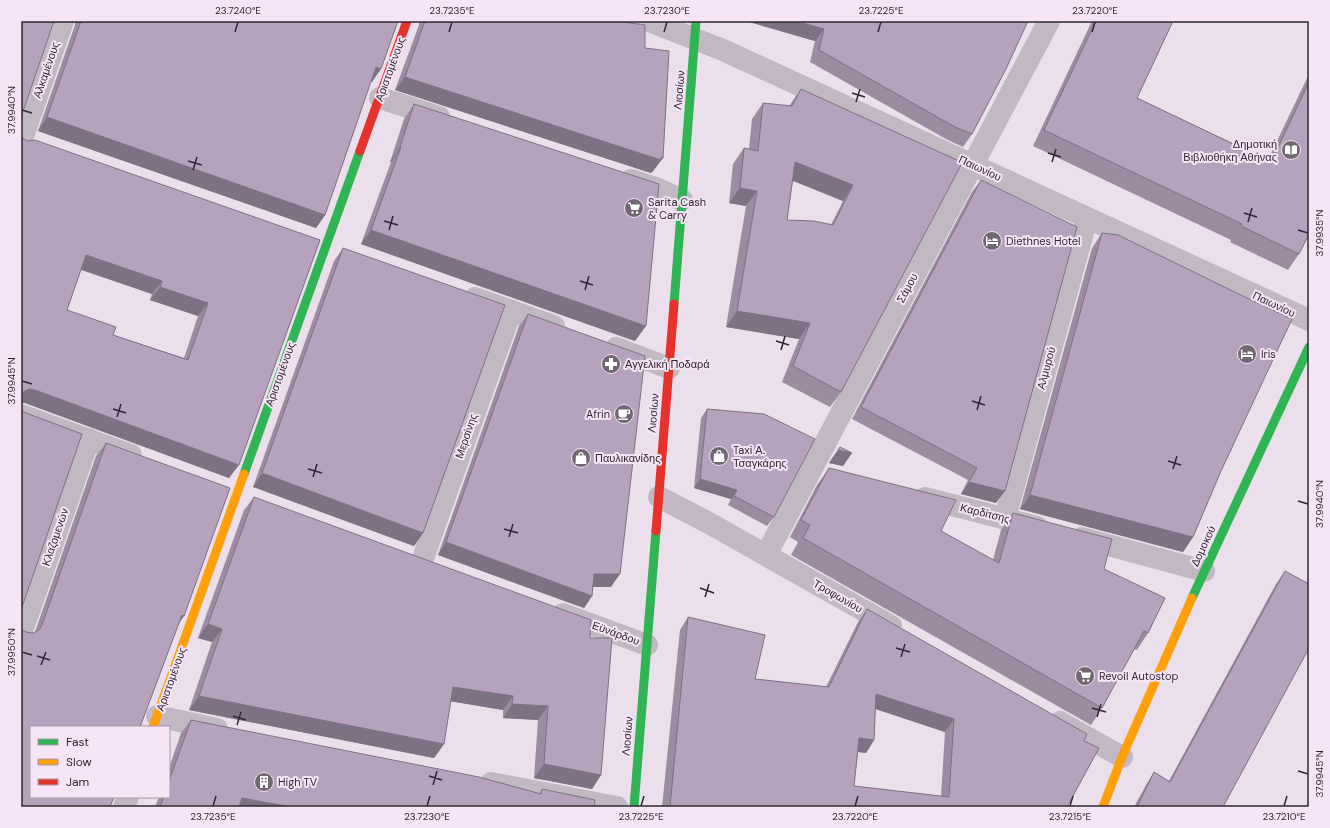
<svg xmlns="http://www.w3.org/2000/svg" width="1330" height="828" viewBox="0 0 1330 828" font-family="'DM Sans',sans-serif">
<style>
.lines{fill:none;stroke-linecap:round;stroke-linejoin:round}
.street{stroke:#c2b8c3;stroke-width:22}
.fast{stroke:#30b455;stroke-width:9}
.slow{stroke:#ff9f0a;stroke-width:9}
.jam{stroke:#e5322d;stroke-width:9}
.wall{fill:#9d8ba2;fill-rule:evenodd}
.shaded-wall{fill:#7f7184}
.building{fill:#b6a2bc;stroke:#7f7184;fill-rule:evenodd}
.ticks{fill:none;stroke:#302733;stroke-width:1.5}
.labels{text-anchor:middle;stroke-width:4;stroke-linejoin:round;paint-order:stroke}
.street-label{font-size:11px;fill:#302733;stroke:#f7e5f7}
.poi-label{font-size:11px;fill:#302733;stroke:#f7e5f7;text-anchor:start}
.neatline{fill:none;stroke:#302733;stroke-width:1.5}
.ticks-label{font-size:10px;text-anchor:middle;fill:#302733}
</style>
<rect width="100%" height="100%" fill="#eadfea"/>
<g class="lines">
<g class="street">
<polyline points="649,21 723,50 1309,320"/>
<polyline points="380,98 439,117"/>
<polyline points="21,142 63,21"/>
<polyline points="631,180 656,188 682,200"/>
<polyline points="475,298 554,326"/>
<polyline points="616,348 669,368"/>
<polyline points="21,415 131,455"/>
<polyline points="659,497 709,523 891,626"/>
<polyline points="925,498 1037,527"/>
<polyline points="1005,518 1087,218"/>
<polyline points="1082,538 1204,571"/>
<polyline points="766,555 1049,21"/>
<polyline points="422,561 511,311"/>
<polyline points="563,614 647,645"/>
<polyline points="21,634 89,439"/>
<polyline points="157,716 217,729"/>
<polyline points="1060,722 1122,757"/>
<polyline points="491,783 617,807"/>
<polyline points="124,807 128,797"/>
</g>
<g class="fast">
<polyline points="674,304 696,21"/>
<polyline points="244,474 360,151"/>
<polyline points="1192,598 1309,347"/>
<polyline points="634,807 656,531"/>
</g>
<g class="slow">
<polyline points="153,727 244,474"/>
<polyline points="1103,807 1122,757 1192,598"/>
</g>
<g class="jam">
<polyline points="360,151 407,21"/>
<polyline points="656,531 674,304"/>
</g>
</g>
<g class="wall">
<polygon points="75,21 398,21 372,82 370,82 325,215 316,228 38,131 75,25"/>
<polygon points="419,21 617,21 645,48 663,158 653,171 651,173 395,90 419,25"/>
<polygon points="746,21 1028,21 972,134 963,147 946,139 810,62 815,41"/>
<polygon points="1092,21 1173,21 1137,98 1268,160 1309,74 1309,234 1299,254 1288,270 1230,242 1231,240 1033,146"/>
<path d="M 801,89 L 959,161 L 841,392 L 830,407 L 782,382 L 799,339 L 726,327 L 746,206 L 729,203 L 733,164 L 744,148 L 749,149 L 752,119 L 763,103 L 789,106 ZM 793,181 L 843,201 L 831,225 L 787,220 Z"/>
<polygon points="414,104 635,341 361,244 391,162 390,162 404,119"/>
<path d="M 27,141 L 320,240 L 229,478 L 25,403 ZM 81,270 L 152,294 L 150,300 L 198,316 L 184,358 L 113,335 L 67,310 Z"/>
<polygon points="981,180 996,503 961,494 968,480 852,419 972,192"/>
<polygon points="1102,233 1251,300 1221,471 1193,537 1183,552 1020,509 1092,248"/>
<polygon points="343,248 423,533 414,546 253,487 334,261"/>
<polygon points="528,314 611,587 593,587 592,596 584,608 438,555 519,326"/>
<polygon points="707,409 774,517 767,526 728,505 731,499 694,488 701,418"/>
<polygon points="106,443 178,625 110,807 26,632 33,633 35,632 96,456"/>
<polygon points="840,447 852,453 843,466 829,463"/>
<polygon points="829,468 993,560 1001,530 1013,513 1104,569 1148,633 1137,650 1134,649 1102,708 1091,725 791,555 798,542 790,537 817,485"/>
<polygon points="254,497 590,638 601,775 592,789 534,778 538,720 503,718 503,710 450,701 444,744 434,758 189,710 212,642 198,638 244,510"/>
<polygon points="1285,571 1223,807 1134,807 1146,785 1154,772 1169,781 1276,584"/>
<path d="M 867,609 L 1084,741 L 1067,807 L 662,807 L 680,630 L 688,617 L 755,679 L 826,687 L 858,622 ZM 875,709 L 945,732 L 941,796 L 854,786 L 858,752 L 866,753 L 874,740 Z"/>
<polygon points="191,720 539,794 542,789 594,807 155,807 159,797 169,797 169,768 181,733"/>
</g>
<g class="shaded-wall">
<polygon points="746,21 796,21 824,29 815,41"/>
<polygon points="376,67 381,69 372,82 366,81"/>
<polygon points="405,77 661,157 663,158 653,171 651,173 395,90"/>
<polygon points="47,117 325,215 316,228 38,131"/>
<polygon points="400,147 401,147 391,162 390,162"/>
<polygon points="795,162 853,185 843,201 784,177"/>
<polygon points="740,188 757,191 746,206 729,203"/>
<polygon points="371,230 646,326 635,341 361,244"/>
<polygon points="86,255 162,281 152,294 77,268"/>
<polygon points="160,287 208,303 198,316 150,300"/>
<polygon points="737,311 810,323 799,339 726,327"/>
<polygon points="29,389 35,390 239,465 229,478 25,403 21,403 21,394 23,392"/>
<polygon points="838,450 852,453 843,466 829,463"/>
<polygon points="262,473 423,533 414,546 253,487"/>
<polygon points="700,479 737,490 731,499 694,488"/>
<polygon points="969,482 1005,491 996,503 961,494"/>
<polygon points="1030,495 1193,537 1183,552 1020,509"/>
<polygon points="446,542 592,596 584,608 438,555"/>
<polygon points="594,574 620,574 611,587 586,587"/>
<polygon points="182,615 184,616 175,629"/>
<polygon points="208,624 222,629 212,642 198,638"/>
<polygon points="453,687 513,696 503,710 443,700"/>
<polygon points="876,694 954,719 945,732 867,706"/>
<polygon points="199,696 444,744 434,758 189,710"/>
<polygon points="512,704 548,706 538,720 503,718"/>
<polygon points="859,738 874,740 866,753 850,751"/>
<polygon points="544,764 601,775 592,789 534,778"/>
<polygon points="242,798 291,807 236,807"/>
</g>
<g class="building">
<polygon points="21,21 54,21 21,117"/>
<polygon points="81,21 398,21 381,69 376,67 325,215 47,117"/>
<polygon points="425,21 617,21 645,25 645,48 669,51 663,158 661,157 661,160 405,77"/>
<polygon points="796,21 1028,21 1006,69 972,134 955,127 819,50 824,29"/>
<polygon points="1096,21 1173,21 1137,98 1271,162 1309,82 1309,234 1299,254 1241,226 1242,224 1044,130"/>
<path d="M 801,89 L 959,161 L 957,163 L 961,165 L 841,392 L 793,366 L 810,323 L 737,311 L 757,191 L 740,188 L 744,148 L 758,151 L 763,103 L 792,106 ZM 795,162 L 853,185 L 833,225 L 814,221 L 787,220 Z"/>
<polygon points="414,104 659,184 646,326 371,230 401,147 400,147"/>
<path d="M 21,137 L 27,141 L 35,140 L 320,240 L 239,465 L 35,390 L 29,389 L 23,392 L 21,394 ZM 86,255 L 162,281 L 160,287 L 208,303 L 188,360 L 113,335 L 116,327 L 67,310 Z"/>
<polygon points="981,180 1077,227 1005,491 969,482 977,468 861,407"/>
<polygon points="1102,233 1118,235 1251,300 1292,319 1221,471 1193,537 1030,495"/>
<polygon points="343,248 505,305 423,533 262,473"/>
<polygon points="528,314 645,356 620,574 594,574 592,596 446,542"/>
<polygon points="707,409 764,414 815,439 774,517 734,496 737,490 700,479"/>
<polygon points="21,410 26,413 82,434 21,610"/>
<polygon points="106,443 230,488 184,616 182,615 140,727 31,727 31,797 114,797 110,807 21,807 21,629 26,632 33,633 39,630 42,625"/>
<polygon points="840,447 852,453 838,450"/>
<polygon points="829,468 956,500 941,531 999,563 1013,513 1112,539 1104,569 1165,598 1148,633 1144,631 1102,708 803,538 810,525 801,520"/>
<polygon points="254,497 591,620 590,638 612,638 601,775 544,764 548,706 512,704 513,696 453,687 444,744 199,696 222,629 208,624"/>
<polygon points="1285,571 1309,584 1309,648 1223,807 1137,807 1154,772 1170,782"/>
<path d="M 867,609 L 1087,734 L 1084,741 L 1099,748 L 1067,807 L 670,807 L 688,617 L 765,635 L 755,679 L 829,687 ZM 876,694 L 954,719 L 949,797 L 854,786 L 859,738 L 874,740 Z"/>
<polygon points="191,720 479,777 541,794 542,789 595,800 594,807 291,807 242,798 239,807 160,807 164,797 169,797 169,781"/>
</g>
<path class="ticks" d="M 235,32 L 238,22M 449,32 L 452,22M 664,32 L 667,22M 878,32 L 881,22M 1092,32 L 1095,22M 852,93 L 865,97M 856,102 L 860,89M 22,110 L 32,113M 1048,153 L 1061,157M 188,161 L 202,165M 1052,162 L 1056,149M 193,170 L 197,157M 1244,213 L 1257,217M 384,221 L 398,225M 1248,222 L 1252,208M 389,230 L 393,216M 1298,230 L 1308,233M 580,281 L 593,285M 585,290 L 589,276M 776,341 L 789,345M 781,350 L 785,336M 22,381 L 32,384M 972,401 L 985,405M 113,409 L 126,413M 977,410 L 981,396M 117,417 L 121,404M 1168,461 L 1181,465M 308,469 L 322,473M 1173,469 L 1177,456M 313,477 L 317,464M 1298,501 L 1308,504M 504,529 L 518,533M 509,537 L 513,524M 700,588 L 714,593M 705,597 L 709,584M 896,648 L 910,652M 22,652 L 32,655M 37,656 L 50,660M 901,657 L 905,644M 41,665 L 46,652M 1092,708 L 1106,712M 233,716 L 246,720M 1097,717 L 1101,704M 237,725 L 241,712M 1298,771 L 1308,774M 429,776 L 442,780M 433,785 L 437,771M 213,806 L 216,796M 427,806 L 430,796M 641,806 L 644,796M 855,806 L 858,796M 1070,806 L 1073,796M 1284,806 L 1287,796"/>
<defs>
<symbol id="library-disc" viewBox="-11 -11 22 22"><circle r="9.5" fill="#716773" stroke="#f7e5f7"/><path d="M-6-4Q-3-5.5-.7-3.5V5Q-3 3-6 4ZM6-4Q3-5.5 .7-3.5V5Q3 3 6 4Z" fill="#fff"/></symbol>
<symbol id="supermarket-disc" viewBox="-11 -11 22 22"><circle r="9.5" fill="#716773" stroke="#f7e5f7"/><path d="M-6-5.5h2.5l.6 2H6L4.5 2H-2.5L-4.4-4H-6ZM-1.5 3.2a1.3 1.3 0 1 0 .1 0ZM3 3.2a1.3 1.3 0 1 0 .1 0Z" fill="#fff"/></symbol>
<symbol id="hotel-disc" viewBox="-11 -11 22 22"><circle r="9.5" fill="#716773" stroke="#f7e5f7"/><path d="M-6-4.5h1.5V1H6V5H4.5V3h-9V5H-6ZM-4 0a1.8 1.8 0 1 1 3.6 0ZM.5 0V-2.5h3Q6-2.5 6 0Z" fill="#fff"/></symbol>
<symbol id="pharmacy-disc" viewBox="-11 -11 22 22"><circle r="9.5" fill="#716773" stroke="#f7e5f7"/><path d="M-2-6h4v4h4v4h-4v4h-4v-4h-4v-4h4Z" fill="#fff"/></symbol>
<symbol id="cafe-disc" viewBox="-11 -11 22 22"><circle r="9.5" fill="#716773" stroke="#f7e5f7"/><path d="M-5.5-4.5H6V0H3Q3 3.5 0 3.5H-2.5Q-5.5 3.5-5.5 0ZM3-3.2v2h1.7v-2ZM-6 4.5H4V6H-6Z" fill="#fff"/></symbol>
<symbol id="shop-disc" viewBox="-11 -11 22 22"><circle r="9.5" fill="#716773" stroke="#f7e5f7"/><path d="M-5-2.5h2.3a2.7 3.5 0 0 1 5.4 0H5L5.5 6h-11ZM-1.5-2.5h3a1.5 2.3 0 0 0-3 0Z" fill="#fff"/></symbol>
<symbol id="building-disc" viewBox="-11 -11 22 22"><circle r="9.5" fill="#716773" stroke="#f7e5f7"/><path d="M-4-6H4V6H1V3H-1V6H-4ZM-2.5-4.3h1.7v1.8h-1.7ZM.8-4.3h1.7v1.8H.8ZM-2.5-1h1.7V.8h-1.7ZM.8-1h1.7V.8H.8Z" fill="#fff"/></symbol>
</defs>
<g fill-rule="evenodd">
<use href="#library-disc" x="1280" y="139" width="22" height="22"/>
<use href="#supermarket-disc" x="623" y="197" width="22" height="22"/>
<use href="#hotel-disc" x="981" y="230" width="22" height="22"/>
<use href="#hotel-disc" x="1236" y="343" width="22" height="22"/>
<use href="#pharmacy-disc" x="600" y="353" width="22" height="22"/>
<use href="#cafe-disc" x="613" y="403" width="22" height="22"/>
<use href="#shop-disc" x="708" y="445" width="22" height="22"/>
<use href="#shop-disc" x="570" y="447" width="22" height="22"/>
<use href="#supermarket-disc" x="1074" y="665" width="22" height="22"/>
<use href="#building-disc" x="253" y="771" width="22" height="22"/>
</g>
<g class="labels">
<g class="street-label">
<text transform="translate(390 69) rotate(-70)" y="4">Αριστομένους</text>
<text transform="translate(46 70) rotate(-71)" y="4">Αλκαμένους</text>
<text transform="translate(679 90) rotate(-85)" y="4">Λιοσίων</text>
<text transform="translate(980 168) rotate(25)" y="4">Παιωνίου</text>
<text transform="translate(907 288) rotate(-62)" y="4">Σάμου</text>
<text transform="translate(1274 304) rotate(25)" y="4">Παιωνίου</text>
<text transform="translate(1046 368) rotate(-75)" y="4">Αλμυρού</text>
<text transform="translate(280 374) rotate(-70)" y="4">Αριστομένους</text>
<text transform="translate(653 413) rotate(-85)" y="4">Λιοσίων</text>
<text transform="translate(466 436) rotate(-71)" y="4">Μερσίνης</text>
<text transform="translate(985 513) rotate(14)" y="4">Καρδίτσης</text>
<text transform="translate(55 537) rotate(-71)" y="4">Κλαζομενών</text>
<text transform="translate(1203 546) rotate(-65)" y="4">Δομοκού</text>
<text transform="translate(838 596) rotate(30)" y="4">Τροφωνίου</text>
<text transform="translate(616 633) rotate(20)" y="4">Εϋνάρδου</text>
<text transform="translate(171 679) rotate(-70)" y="4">Αριστομένους</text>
<text transform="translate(627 736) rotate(-85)" y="4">Λιοσίων</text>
</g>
<g class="poi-label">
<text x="1277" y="148" text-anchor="end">Δημοτική<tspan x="1277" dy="13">Βιβλιοθήκη Αθήνας</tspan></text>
<text x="648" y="206">Sarita Cash<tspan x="648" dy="13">&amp; Carry</tspan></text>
<text x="1006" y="245">Diethnes Hotel</text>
<text x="1261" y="358">Iris</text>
<text x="625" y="368">Αγγελική Ποδαρά</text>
<text x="610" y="418" text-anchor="end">Afrin</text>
<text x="733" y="454">Taxi Α.<tspan x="733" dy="13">Τσαγκάρης</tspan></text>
<text x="595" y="462">Παυλικανίδης</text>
<text x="1099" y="680">Revoil Autostop</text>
<text x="278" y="786">High TV</text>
</g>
</g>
<rect width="1330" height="828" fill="none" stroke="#f7e5f7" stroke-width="44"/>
<rect x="30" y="726" width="140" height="72" fill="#f7e5f7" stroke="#a799a9"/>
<rect x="38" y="739" width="20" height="6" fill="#30b455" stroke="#a799a9"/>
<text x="66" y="746" font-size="12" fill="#302733">Fast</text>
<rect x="38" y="759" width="20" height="6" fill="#ff9f0a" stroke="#a799a9"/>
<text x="66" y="766" font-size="12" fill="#302733">Slow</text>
<rect x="38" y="779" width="20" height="6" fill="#e5322d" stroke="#a799a9"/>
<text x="66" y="786" font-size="12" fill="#302733">Jam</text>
<rect x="22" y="22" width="1286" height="784" class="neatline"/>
<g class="ticks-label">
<text x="238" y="14">23.7240°E</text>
<text x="452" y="14">23.7235°E</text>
<text x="667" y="14">23.7230°E</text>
<text x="881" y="14">23.7225°E</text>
<text x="1095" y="14">23.7220°E</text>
<text transform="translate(11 110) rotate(-90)" y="4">37.9940°N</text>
<text transform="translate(1319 233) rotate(-90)" y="4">37.9935°N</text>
<text transform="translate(11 381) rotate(-90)" y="4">37.9945°N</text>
<text transform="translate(1319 504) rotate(-90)" y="4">37.9940°N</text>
<text transform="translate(11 652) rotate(-90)" y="4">37.9950°N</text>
<text transform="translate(1319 774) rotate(-90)" y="4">37.9945°N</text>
<text x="213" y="820">23.7235°E</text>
<text x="427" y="820">23.7230°E</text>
<text x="641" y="820">23.7225°E</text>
<text x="855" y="820">23.7220°E</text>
<text x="1070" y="820">23.7215°E</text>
<text x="1284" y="820">23.7210°E</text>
</g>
</svg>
